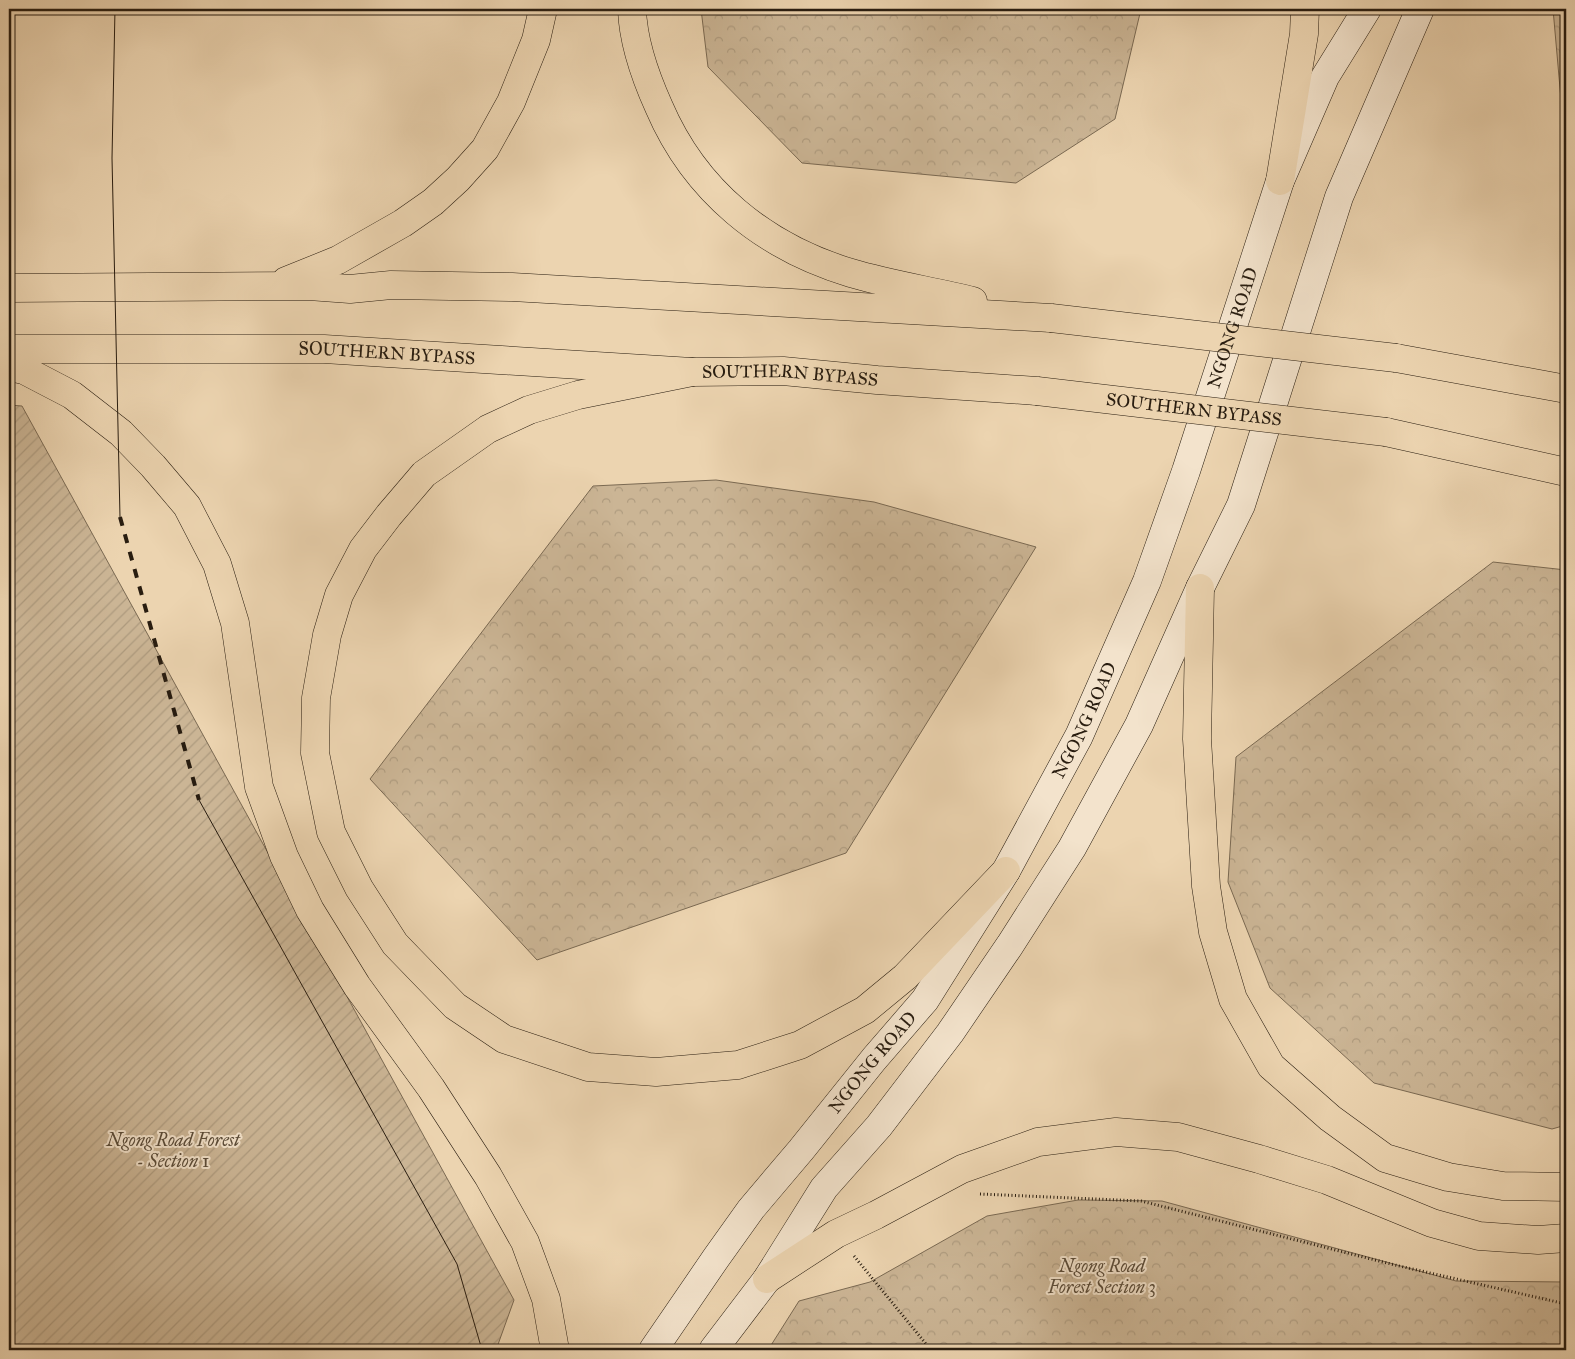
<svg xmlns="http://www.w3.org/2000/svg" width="1575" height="1359" viewBox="0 0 1575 1359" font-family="'IM FELL Great Primer',serif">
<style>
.forest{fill:url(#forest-crowns);stroke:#7a6952}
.garden{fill:url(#garden-furrows);stroke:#7a6952}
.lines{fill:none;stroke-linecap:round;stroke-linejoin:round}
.secondary-casing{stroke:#291d10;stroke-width:29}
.trunk-casing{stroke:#291d10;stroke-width:29}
.path{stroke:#291d10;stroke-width:3;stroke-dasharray:1 2.5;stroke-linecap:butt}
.secondary{stroke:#f3e3cc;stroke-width:28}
.trunk{stroke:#ecd4b0;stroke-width:28}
.tram{stroke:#291d10;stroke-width:1}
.rail{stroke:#291d10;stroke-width:4;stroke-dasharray:9 9;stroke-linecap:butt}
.trunk-bridge-casing{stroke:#291d10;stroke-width:29;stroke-linecap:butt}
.trunk-bridge{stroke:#ecd4b0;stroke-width:28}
.labels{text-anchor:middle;stroke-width:4;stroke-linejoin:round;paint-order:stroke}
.street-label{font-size:18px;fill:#291d10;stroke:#f3e3cc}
.park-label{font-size:18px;font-style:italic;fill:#5a4b38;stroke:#f3e3cc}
</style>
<defs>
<pattern id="forest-crowns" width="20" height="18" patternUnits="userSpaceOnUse" patternTransform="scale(1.25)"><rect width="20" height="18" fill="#cbb595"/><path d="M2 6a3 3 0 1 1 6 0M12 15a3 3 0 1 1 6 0" fill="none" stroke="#ae9b7f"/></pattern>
<pattern id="garden-furrows" width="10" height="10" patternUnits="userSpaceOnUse" patternTransform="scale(1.25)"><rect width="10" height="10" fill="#cbb595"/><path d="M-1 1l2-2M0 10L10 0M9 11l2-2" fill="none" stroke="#ae9b7f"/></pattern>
</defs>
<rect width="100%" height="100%" fill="#ecd4b0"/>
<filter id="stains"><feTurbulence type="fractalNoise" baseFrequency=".004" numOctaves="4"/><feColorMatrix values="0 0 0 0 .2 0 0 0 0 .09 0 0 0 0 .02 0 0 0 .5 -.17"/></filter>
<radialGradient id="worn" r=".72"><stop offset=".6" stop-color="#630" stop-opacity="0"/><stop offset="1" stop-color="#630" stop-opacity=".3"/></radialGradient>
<g class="forest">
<polygon points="701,9 1141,9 1115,119 1016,183 802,163 708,67"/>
<polygon points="1553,9 1566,9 1566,156"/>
<polygon points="716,480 874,502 1036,547 846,853 537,960 370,779 593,486"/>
<polygon points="1493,562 1566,570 1566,1125 1552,1129 1374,1083 1270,988 1228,882 1236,757"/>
<polygon points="1078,1200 1162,1201 1456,1281 1566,1282 1566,1350 768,1350 799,1301 870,1282 987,1216"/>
</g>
<polygon class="garden" points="9,405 22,406 514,1300 496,1350 9,1350"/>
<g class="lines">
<defs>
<g id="secondary">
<path id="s1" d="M 653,1350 L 716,1258 L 751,1209 L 801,1150 L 874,1059 L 925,1000 L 1006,871 L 1079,736 L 1147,581 L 1186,471 L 1280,181 L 1325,77 L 1367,9"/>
<polyline points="713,1350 767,1279 824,1188 879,1126 950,1033 1010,945 1072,848 1139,725 1200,588 1241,505 1339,197 1420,9"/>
</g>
<g id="trunk">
<path d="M 632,9 C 633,43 645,76 659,107 C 695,191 764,247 851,273 C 891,285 933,291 973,301"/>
<polyline points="1280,181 1304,34 1305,9"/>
<polyline points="286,281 338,260 403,223 433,202 458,179 485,149 511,102 536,40 543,9"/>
<polyline points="9,288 309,286 350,289 391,285 512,287 1051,318"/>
<path id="s2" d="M 9,349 L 324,349 L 692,372 L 783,371 L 877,380 L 1037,391"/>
<polyline points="1396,358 1566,389"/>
<polyline points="9,367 24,370 72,395 121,433 153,466 187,506 217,564 235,623 259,787 284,856 310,910 357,986 431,1088 488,1176 525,1242 546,1299 555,1350"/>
<polyline points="692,372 578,395 529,410 488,429 424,474 389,515 363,549 339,595 327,635 316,698 315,753 331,832 359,888 395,944 455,1006 504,1039 588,1067 656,1072 738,1065 800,1045 865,1010 905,977 1006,871"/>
<polyline points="1386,432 1566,472"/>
<polyline points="1200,588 1197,739 1206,886 1213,932 1233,999 1271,1066 1330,1118 1385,1158 1448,1177 1503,1186 1566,1187"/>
<polyline points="767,1279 836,1234 876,1215 962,1169 1038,1142 1116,1132 1178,1137 1259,1159 1327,1180 1432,1223 1479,1236 1538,1240 1566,1238"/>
</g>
</defs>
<use href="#secondary" class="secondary-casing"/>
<use href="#trunk" class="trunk-casing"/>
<g class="path">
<polyline points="980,1194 1141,1201 1395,1265 1566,1304"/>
<polyline points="854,1256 931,1350"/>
</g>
<use href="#secondary" class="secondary"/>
<use href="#trunk" class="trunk"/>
<g class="tram">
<polyline points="115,9 112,158 120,517"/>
<polyline points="199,800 457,1264 482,1350"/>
</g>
<polyline class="rail" points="120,517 199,800"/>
<defs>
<g id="trunk-bridge">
<polyline points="1051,318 1396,358"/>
<path id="s3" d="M 1037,391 L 1386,432"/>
</g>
</defs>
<use href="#trunk-bridge" class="trunk-bridge-casing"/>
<use href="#trunk-bridge" class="trunk-bridge"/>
</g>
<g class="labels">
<g class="street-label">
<text dy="6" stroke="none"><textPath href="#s1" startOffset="1186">NGONG ROAD</textPath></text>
<text dy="6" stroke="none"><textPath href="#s2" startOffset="378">SOUTHERN BYPASS</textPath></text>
<text dy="6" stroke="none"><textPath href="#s2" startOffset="782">SOUTHERN BYPASS</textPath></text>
<text dy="6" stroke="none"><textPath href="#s3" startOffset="158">SOUTHERN BYPASS</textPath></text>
<text dy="6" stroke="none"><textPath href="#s1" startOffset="766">NGONG ROAD</textPath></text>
<text dy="6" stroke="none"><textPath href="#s1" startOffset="362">NGONG ROAD</textPath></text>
</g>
<g class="park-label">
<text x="173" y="1146">Ngong Road Forest<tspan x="173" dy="21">- Section 1</tspan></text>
<text x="1102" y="1272">Ngong Road<tspan x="1102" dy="21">Forest Section 3</tspan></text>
</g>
</g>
<rect width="1575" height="1359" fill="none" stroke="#ecd4b0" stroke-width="30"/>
<rect x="10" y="10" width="1555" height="1339" fill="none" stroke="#291d10" stroke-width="2.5"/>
<rect x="15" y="15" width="1545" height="1329" fill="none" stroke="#291d10"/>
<rect width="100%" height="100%" filter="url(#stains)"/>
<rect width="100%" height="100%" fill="url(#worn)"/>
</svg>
